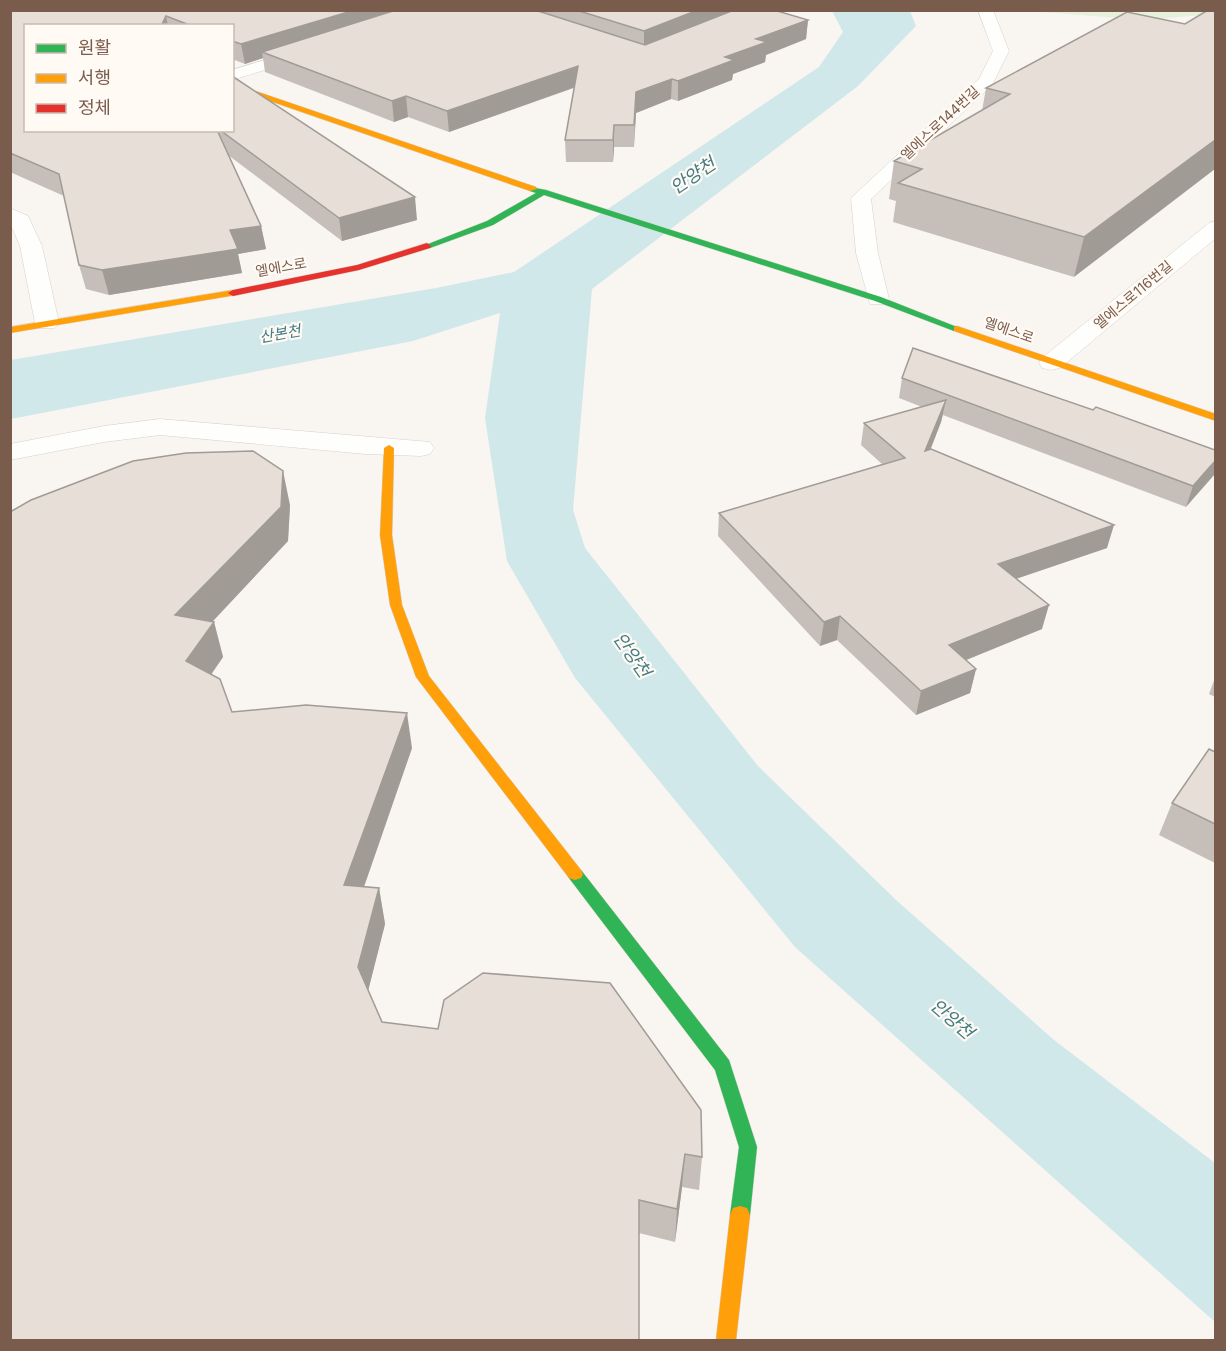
<svg xmlns="http://www.w3.org/2000/svg" width="1226" height="1351" viewBox="0 0 1226 1351" font-family="Inter,'Noto Sans KR',sans-serif">
<style>
.green{fill:#e7f0db}
.water{fill:#d0e8ea}
.lines{fill:none;stroke-linecap:round;stroke-linejoin:round}
.street-casing{stroke:#d7d1cb;stroke-width:1}
.fast-casing{stroke:#d9d2cb;stroke-width:1}
.slow-casing{stroke:#d9d2cb;stroke-width:1}
.jam-casing{stroke:#d9d2cb;stroke-width:1}
.street{fill:#fefefd;fill-rule:evenodd}
.fast{fill:#30b455;fill-rule:evenodd}
.slow{fill:#ff9f0a;fill-rule:evenodd}
.jam{fill:#e5322d;fill-rule:evenodd}
.wall{fill:#c6bfb9}
.shaded-wall{fill:#a19b96}
.building{fill:#e6ded7;stroke:#a19b96;stroke-width:1.5}
.labels{text-anchor:middle;stroke-width:4.5;stroke-linejoin:round;paint-order:stroke}
.far-street-label{font-size:14px;fill:#7a5c4d;stroke:#fffaf3}
.far-water-label{font-size:15px;font-style:italic;fill:#437c86;stroke:#fffaf3}
.water-label{font-size:18px;font-style:italic;fill:#437c86;stroke:#fffaf3}
</style>
<rect width="100%" height="100%" fill="#f9f5f0"/>
<polygon class="green" points="1215,10 1216,14 1144,20 1029,11"/>
<polygon class="water" points="832,11 910,11 916,26 858,86 592,289 573,510 585,548 758,766 896,900 1054,1040 1215,1163 1215,1322 795,947 575,678 507,561 485,418 500,313 413,341 11,419 11,360 436,288 514,272 819,67 843,32"/>
<g class="lines">
<defs>
<g id="street">
<polygon points="978,10 993,10 1009,51 992,85 871,199 878,253 889,299 886,304 870,304 856,253 851,198 979,79 993,51"/>
<polygon points="308,47 316,52 314,55 232,80 232,70"/>
<polygon points="10,208 28,216 42,246 59,323 55,328 39,328 35,323 20,246 10,223"/>
<polygon points="1216,221 1216,238 1060,368 1051,370 1042,368 1039,363 1042,358 1209,223"/>
<polygon points="160,419 430,442 434,448 430,454 421,456 366,454 160,435 104,442 10,460 10,444 104,426"/>
</g>
<g id="fast">
<polygon points="530,187 546,190 881,297 962,329 954,331 875,301 544,195 493,225 430,248 423,246 487,221 536,193 530,191"/>
<polygon points="575,868 581,870 729,1060 757,1147 750,1215 747,1222 740,1224 733,1222 730,1215 739,1147 715,1070 569,878 567,874 569,870"/>
</g>
<g id="slow">
<polygon points="232,83 536,187 537,189 530,191 232,88"/>
<polygon points="233,290 236,291 236,295 10,333 10,327"/>
<polygon points="957,326 1216,414 1216,421 954,331 954,327"/>
<polygon points="389,445 394,448 392,535 402,605 429,676 581,870 583,874 581,878 575,880 569,878 416,677 390,605 380,535 384,448"/>
<polygon points="740,1206 747,1208 750,1215 736,1340 716,1340 730,1215 733,1208"/>
</g>
<polygon id="jam" points="427,243 431,246 430,248 359,270 233,296 228,293 233,290 357,265"/>
</defs>
<use href="#street" class="street-casing"/>
<use href="#fast" class="fast-casing"/>
<use href="#slow" class="slow-casing"/>
<use href="#jam" class="jam-casing"/>
<use href="#street" class="street"/>
<use href="#fast" class="fast"/>
<use href="#slow" class="slow"/>
<use href="#jam" class="jam"/>
</g>
<g class="wall">
<polygon points="10,10 730,10 729,12 808,20 806,39 766,55 765,62 733,74 732,80 678,101 671,99 636,113 634,147 614,147 613,162 566,162 565,140 574,88 449,132 408,117 394,122 265,72 263,58 245,64 232,59 232,26 26,26 26,130 232,130 417,220 342,241 228,155 261,226 266,249 238,254 242,273 109,295 86,289 79,265 64,196 10,172"/>
<polygon points="1185,24 1074,277 893,222 896,201 889,199 894,161 982,111 986,88"/>
<polygon points="902,378 1093,410 1215,450 1186,507 943,415 941,422 930,450 1107,548 1016,579 1042,629 966,660 976,669 970,693 916,715 837,640 820,646 718,536 719,513 882,464 861,445 864,423 922,407 899,398"/>
<polygon points="290,505 288,541 212,621 214,622 223,657 211,675 232,712 412,748 364,887 379,888 385,924 368,991 382,1022 702,1157 699,1190 682,1187 675,1242 639,1233 10,1341 10,512"/>
<polygon points="1215,678 1215,697 1209,694"/>
<polygon points="1215,752 1215,863 1159,835 1172,803"/>
</g>
<g class="shaded-wall">
<polygon points="355,10 419,10 262,52 263,58 245,64 241,44"/>
<polygon points="698,10 729,10 729,17 644,51 644,31"/>
<polygon points="166,16 168,26 161,26"/>
<polygon points="808,20 806,39 766,55 765,62 733,74 732,80 678,101 678,81 725,57 756,39"/>
<polygon points="578,66 578,86 449,132 447,111"/>
<polygon points="672,79 671,99 636,113 634,147 636,92"/>
<polygon points="406,96 408,117 394,122 392,101"/>
<polygon points="614,125 614,147 613,162 613,140"/>
<polygon points="1215,140 1215,169 1074,277 1084,237"/>
<polygon points="415,197 417,220 342,241 339,218"/>
<polygon points="261,226 266,249 238,254 242,273 109,295 102,270 230,230"/>
<polygon points="946,400 941,422 921,474 925,451"/>
<polygon points="1215,461 1215,474 1186,507 1193,486"/>
<polygon points="283,471 290,505 288,541 185,651 175,615"/>
<polygon points="1114,525 1107,548 992,587 998,564"/>
<polygon points="1049,605 1042,629 944,669 949,645"/>
<polygon points="840,616 837,640 820,646 824,622"/>
<polygon points="214,622 223,657 196,696 186,661"/>
<polygon points="976,669 970,693 916,715 921,691"/>
<polygon points="407,713 412,748 352,921 344,885"/>
<polygon points="379,888 385,924 365,1003 358,967"/>
<polygon points="685,1154 682,1187 675,1242 677,1209"/>
</g>
<g class="building">
<polygon points="10,10 355,10 241,44 232,41 232,26 192,26 166,16 161,26 26,26 26,130 217,130 261,226 230,230 238,249 102,270 79,265 59,174 10,153"/>
<polygon points="396,10 535,10 645,45 734,10 774,10 808,20 756,39 767,42 725,57 734,60 678,81 672,79 636,92 634,125 614,125 613,140 565,140 578,66 447,111 406,96 392,101 262,52"/>
<polygon points="576,10 698,10 644,31"/>
<polygon points="1208,10 1215,10 1215,140 1084,237 898,183 922,169 894,161 1010,94 986,88 1127,12 1185,24"/>
<polygon points="232,76 415,197 339,218 220,130 232,130"/>
<polygon points="913,348 1093,410 1096,407 1215,450 1215,461 1193,486 902,378"/>
<polygon points="946,400 925,451 931,449 1114,525 998,564 1049,605 949,645 976,669 921,691 840,616 824,622 719,513 905,458 864,423"/>
<polygon points="253,451 283,471 281,507 175,615 214,622 186,661 220,679 232,712 306,705 407,713 344,885 379,888 358,967 382,1022 438,1029 444,1000 483,973 610,983 701,1110 702,1157 685,1154 677,1209 639,1200 639,1341 10,1341 10,512 31,500 133,461 186,453"/>
<polygon points="1209,749 1215,752 1215,824 1172,803"/>
</g>
<g class="labels">
<g class="far-street-label">
<text transform="translate(940 123) rotate(-43)" y="5">엘에스로144번길</text>
<text transform="translate(281 267) rotate(-10)" y="5">엘에스로</text>
<text transform="translate(1133 295) rotate(-40)" y="5">엘에스로116번길</text>
<text transform="translate(1009 330) rotate(19)" y="5">엘에스로</text>
</g>
<g class="far-water-label">
<text transform="translate(280 334) rotate(-10)" y="5">산본천</text>
</g>
<g class="water-label">
<text transform="translate(693 176) rotate(-34)" y="6">안양천</text>
<text transform="translate(632 655) rotate(55)" y="6">안양천</text>
<text transform="translate(952 1019) rotate(41)" y="6">안양천</text>
</g>
</g>
<rect width="1226" height="1351" fill="none" stroke="#7a5c4d" stroke-width="24"/>
<rect x="24" y="24" width="210" height="108" fill="#fffaf3" stroke="#cabbb1" stroke-width="1.5"/>
<rect x="36" y="44" width="30" height="9" fill="#30b455" stroke="#cabbb1" stroke-width="1.5"/>
<text x="78" y="54" font-size="18" fill="#7a5c4d">원활</text>
<rect x="36" y="74" width="30" height="9" fill="#ff9f0a" stroke="#cabbb1" stroke-width="1.5"/>
<text x="78" y="84" font-size="18" fill="#7a5c4d">서행</text>
<rect x="36" y="104" width="30" height="9" fill="#e5322d" stroke="#cabbb1" stroke-width="1.5"/>
<text x="78" y="114" font-size="18" fill="#7a5c4d">정체</text>
</svg>
